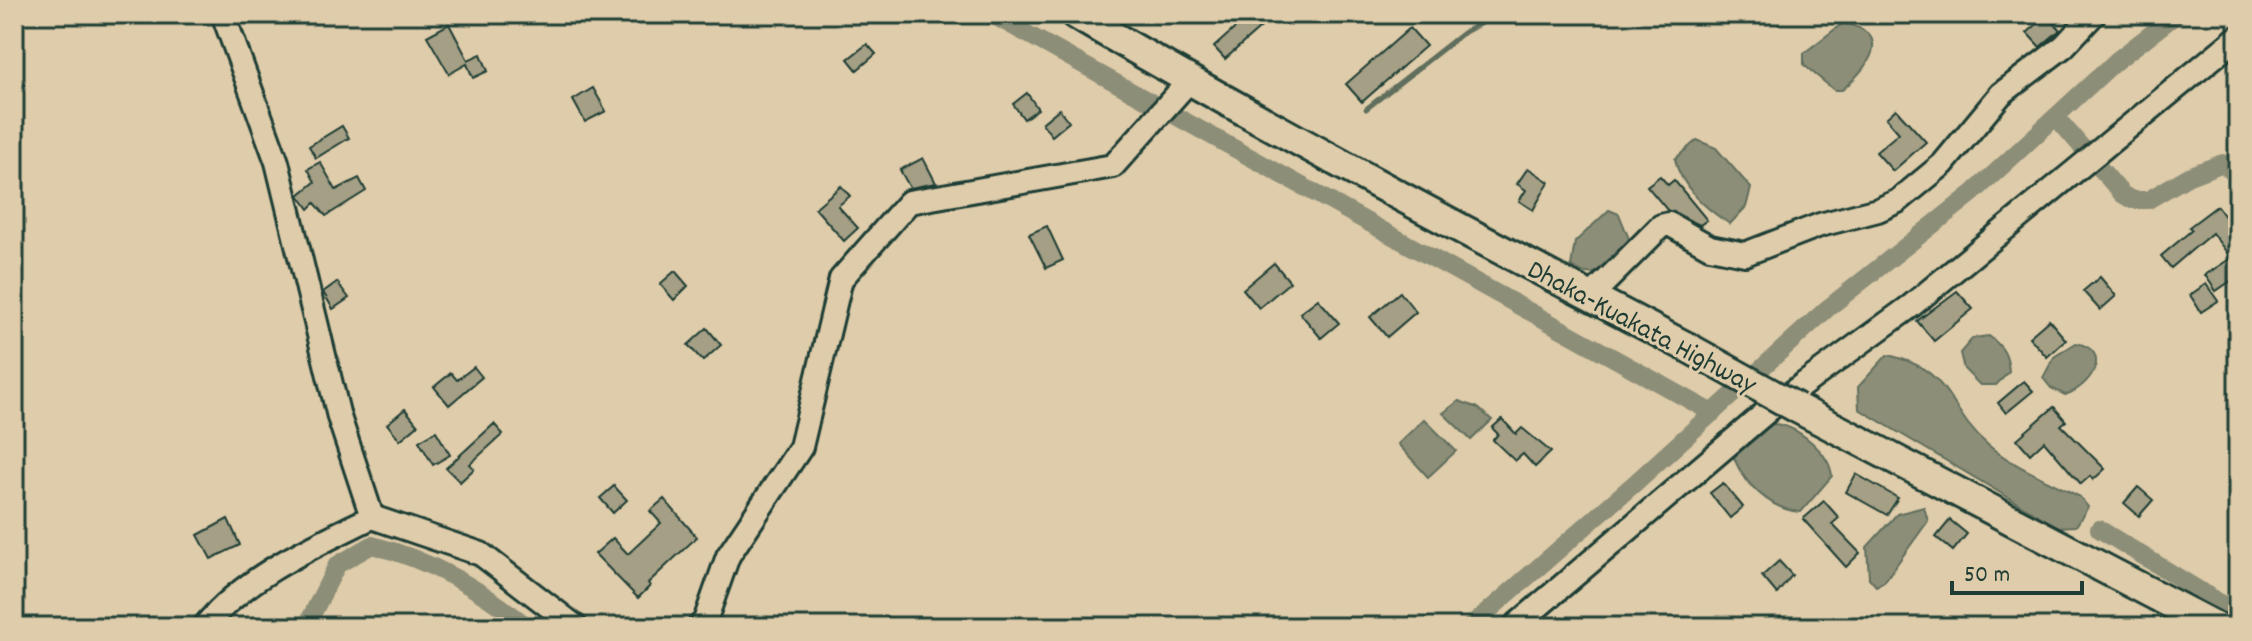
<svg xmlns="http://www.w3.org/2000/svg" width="2252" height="641" viewBox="0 0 2252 641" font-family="Dekko,sans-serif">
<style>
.water{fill:#8c8e78;stroke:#606e5d;stroke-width:2}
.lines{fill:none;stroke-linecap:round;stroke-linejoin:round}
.stream{stroke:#606e5d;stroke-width:5}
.canal{stroke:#8c8e78;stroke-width:18}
.building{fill:#a49f85;stroke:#1f3d34;stroke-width:2}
.minor-casing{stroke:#1f3d34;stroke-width:28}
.major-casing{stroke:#1f3d34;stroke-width:34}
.minor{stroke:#dfccaa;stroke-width:22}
.major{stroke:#dfccaa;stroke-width:28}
.major-bridge-casing{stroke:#1f3d34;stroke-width:34;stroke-linecap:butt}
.major-bridge{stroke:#dfccaa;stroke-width:28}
.labels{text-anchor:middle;stroke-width:6;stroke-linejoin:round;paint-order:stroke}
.street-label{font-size:28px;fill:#1f3d34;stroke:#dfccaa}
</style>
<rect width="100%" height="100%" fill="#dfccaa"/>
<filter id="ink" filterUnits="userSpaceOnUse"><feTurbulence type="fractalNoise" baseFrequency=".0125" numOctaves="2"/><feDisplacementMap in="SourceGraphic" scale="16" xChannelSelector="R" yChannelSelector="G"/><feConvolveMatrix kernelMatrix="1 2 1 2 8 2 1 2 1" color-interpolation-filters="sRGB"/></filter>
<g filter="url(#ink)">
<g class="water">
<path d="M 1843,23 C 1897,34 1867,68 1842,90 L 1834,90 L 1804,65 L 1804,53 Z"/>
<path d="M 1697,140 L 1716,148 L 1751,188 L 1746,207 L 1730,224 C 1707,210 1680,186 1675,159 Z"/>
<path d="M 1609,210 L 1619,214 L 1629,239 C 1615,262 1598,286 1571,266 L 1575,242 Z"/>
<path d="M 1989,336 C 2002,346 2008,354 2009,372 L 1996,385 L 1980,385 L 1964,369 L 1960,353 L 1973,338 Z"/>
<path d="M 2076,343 C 2115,351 2089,388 2065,395 L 2051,388 L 2043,378 L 2054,357 Z"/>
<path d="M 1887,355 C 1954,369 1945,409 1988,445 C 2014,467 2050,481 2080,497 L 2088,507 L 2076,526 L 2058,527 L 1859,409 L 1858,387 Z"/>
<polygon points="1459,401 1478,408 1492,420 1471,440 1443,413"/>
<polygon points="1424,419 1456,451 1428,477 1398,444"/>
<path d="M 1774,424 C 1797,425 1830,453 1832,476 L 1801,512 C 1772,511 1741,482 1733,454 L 1766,426 Z"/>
<polygon points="1924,507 1928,521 1884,582 1876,586 1869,578 1867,547 1897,514"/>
</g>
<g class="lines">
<polyline class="stream" points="1366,109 1463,33 1497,14"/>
<g class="canal">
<polyline points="991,14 1713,413"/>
<polyline points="2056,117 2122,194 2132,200 2148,200 2189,176 2223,163 2238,177"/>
<polyline points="2099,529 2238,614"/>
<path d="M 306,627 L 337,565 L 372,545 C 431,560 480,589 528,627"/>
<polyline points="1470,627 1635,483 1828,308 1973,193 2116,61 2177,14"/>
</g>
</g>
<g class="building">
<polygon points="1251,14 1276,14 1225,59 1214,47"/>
<polygon points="2047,15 2060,30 2040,47 2027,33"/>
<polygon points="449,24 468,60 481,54 488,71 473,78 467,64 449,74 427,36"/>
<polygon points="1410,28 1426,46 1362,102 1346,84"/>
<polygon points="867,44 876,54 857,70 848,59"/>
<polygon points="593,88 606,111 585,122 573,100"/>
<polygon points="1027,93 1038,109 1024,119 1013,104"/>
<polygon points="1059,109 1069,122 1052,136 1042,123"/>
<polygon points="1896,109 1926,142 1893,171 1876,152 1899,133 1886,118"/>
<polygon points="342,126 349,138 316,158 309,146"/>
<polygon points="923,158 936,183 910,188 900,170"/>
<polygon points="320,162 336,190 359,178 366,191 326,216 315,203 309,209 299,195 315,182 308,169"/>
<polygon points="1528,168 1549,182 1533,210 1519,201 1526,190 1517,184"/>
<polygon points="1660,176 1668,185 1674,180 1707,220 1700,225 1667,210 1647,186"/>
<polygon points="841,186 850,196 838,206 858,228 844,241 815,208"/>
<polygon points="2217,206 2238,234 2238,276 2216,291 2205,275 2231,258 2212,233 2171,268 2161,256 2192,230 2189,227"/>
<polygon points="1047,226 1063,260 1046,268 1029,234"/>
<polygon points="1274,263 1290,282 1259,308 1243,289"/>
<polygon points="675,271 688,286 674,300 660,284"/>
<polygon points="2100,277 2116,296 2100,310 2083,291"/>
<polygon points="337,282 349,298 333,309 323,292"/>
<polygon points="2206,284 2218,301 2201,312 2190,295"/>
<polygon points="1957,291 1973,309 1934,341 1917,321"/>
<polygon points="1400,292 1416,312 1387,337 1370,317"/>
<polygon points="1318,299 1339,323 1321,338 1300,313"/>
<polygon points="2049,320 2066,340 2047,357 2029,337"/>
<polygon points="707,328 721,345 703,361 688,345"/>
<polygon points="474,367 482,377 449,405 434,387 451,373 457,380"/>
<polygon points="2024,381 2033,391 2006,413 1998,403"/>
<polygon points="2054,407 2066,421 2061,425 2105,469 2093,480 2090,476 2081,484 2044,441 2030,454 2017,439"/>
<polygon points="405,409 418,425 400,440 387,424"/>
<polygon points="1502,419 1516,434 1522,428 1551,452 1535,467 1523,454 1515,461 1493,440 1498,434 1492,428"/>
<polygon points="494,424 503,434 470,464 474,469 460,482 446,468"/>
<polygon points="436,431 450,455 433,465 419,441"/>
<polygon points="1856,474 1898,498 1887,515 1846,492"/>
<polygon points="1723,483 1743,507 1730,518 1710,493"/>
<polygon points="614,486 627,500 613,513 600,498"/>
<polygon points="2138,487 2153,500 2139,516 2124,503"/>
<polygon points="664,499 697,537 648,583 650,586 638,598 595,554 613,538 628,554 661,523 650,511"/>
<polygon points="1824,501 1839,518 1832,524 1860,553 1846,567 1803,519"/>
<polygon points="228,519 240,545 211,559 198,535"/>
<polygon points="1950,520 1967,534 1953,551 1936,537"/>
<polygon points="1779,561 1792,575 1777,594 1762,576"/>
</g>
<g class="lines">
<defs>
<g id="minor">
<polyline points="223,14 277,162 339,417 372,517"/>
<polyline points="1590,297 1661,226 1669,224 1710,247 1745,254 1820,225 1878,210 1898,201 1943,164 2001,94 2064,46 2094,14"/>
<path d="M 204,627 C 247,575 312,547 372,517 L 481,554 L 576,627"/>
<polyline points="699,627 705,621 728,556 801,447 841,279 909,202 1113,166 1189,81"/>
<polyline points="1514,627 1771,408 1911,306 2238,37"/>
</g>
<g id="major">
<path d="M 1075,14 C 1274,131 1479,239 1685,346"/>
<polyline points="1797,408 2216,627"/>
</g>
</defs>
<use href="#minor" class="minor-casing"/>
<use href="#major" class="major-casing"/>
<use href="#minor" class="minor"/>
<use href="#major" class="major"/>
<defs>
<polyline id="major-bridge" points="1685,346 1797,408"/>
</defs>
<use href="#major-bridge" class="major-bridge-casing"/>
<use href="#major-bridge" class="major-bridge"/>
</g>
</g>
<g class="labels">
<g class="street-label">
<text transform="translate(1643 325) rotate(28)" y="10">Dhaka-Kuakata Highway</text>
</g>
</g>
<rect width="2252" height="641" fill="none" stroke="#dfccaa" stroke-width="48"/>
<rect x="24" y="24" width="2204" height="593" fill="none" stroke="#1f3d34" stroke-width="3" filter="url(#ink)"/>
<path d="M1952 581v12h130v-12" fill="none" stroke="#1f3d34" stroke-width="4"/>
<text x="1964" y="581" font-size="24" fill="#1f3d34" stroke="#dfccaa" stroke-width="6" paint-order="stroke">50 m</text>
</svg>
